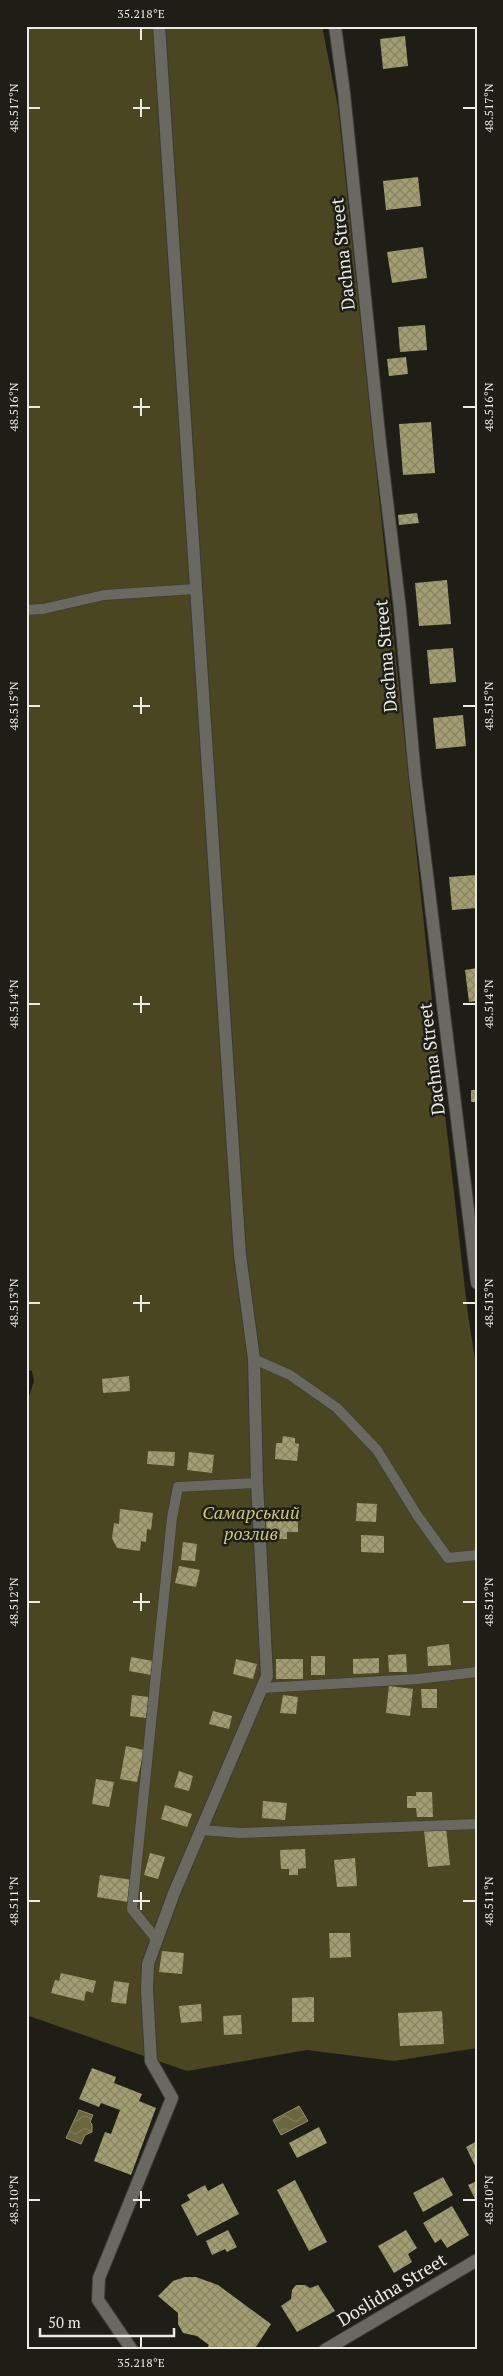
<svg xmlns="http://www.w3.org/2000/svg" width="503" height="2376" viewBox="0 0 503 2376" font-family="'PT Serif',serif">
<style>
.green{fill:#4a4621}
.water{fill:url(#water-waves);stroke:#918e6e}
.building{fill:url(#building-cross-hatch)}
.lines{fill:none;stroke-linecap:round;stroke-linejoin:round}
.service-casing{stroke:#3a3a36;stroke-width:11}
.minor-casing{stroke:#3a3a36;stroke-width:14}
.service{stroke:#696961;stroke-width:10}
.minor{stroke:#696961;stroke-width:12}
.ticks{fill:none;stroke:#eaeae6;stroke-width:2}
.labels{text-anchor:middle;stroke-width:5;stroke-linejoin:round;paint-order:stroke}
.street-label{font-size:18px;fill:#eaeae6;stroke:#1e1e17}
.park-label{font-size:18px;font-style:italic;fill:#cdc67e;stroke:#1e1e17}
.neatline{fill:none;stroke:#eaeae6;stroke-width:2}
.ticks-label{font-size:12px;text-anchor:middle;fill:#eaeae6}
</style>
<defs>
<pattern id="water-waves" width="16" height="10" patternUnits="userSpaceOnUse" patternTransform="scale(1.25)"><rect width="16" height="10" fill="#6b663b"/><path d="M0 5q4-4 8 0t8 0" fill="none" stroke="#807c57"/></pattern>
<pattern id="building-cross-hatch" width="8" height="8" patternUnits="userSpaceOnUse" patternTransform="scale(1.25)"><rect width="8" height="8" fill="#a29e71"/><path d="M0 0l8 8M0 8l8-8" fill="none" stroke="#868464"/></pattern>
</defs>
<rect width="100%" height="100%" fill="#1e1e17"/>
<polygon class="green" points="26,26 322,26 338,107 433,1010 468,1315 477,1372 477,2048 394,2061 307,2050 187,2071 26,2015 26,1406 34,1381 32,1371 26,1369"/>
<g class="water">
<polygon points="299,2106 308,2121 281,2135 273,2120"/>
<polygon points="79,2110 93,2115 90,2122 92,2124 92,2132 85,2135 81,2144 66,2138"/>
</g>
<g class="building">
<polygon points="405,36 408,66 383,69 380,39"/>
<polygon points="418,177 421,206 386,210 383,181"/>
<polygon points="423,247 427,278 392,283 387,252"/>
<polygon points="425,325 427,350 400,352 398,327"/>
<polygon points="406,357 408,374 389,376 387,359"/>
<polygon points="431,422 435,473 403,475 399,424"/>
<polygon points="417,513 419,523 399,525 398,515"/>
<polygon points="447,580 451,624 419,626 415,583"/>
<polygon points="453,648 456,682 430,684 427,650"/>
<polygon points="463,715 466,746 436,749 433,718"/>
<polygon points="477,875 477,908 452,910 449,877"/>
<polygon points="477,968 477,1001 469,1002 465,970"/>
<rect x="471" y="1090" width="6" height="12"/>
<polygon points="129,1376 130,1391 103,1393 102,1379"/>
<polygon points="283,1436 295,1438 295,1443 299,1444 297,1461 275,1459 276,1443 282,1443"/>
<polygon points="148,1451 175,1452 174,1466 147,1464"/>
<polygon points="189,1452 214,1455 212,1473 187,1470"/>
<polygon points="357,1503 377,1504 376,1522 356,1521"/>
<polygon points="120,1509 153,1513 151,1530 147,1529 146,1542 141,1541 140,1551 117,1548 112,1538 114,1523 119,1524"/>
<polygon points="286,1516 286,1519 298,1519 298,1532 287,1532 287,1539 279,1539 279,1535 266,1535 265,1517"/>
<polygon points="361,1535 384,1536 384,1553 361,1552"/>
<polygon points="183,1542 197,1544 195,1561 181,1560"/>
<polygon points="179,1566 200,1570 196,1587 175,1583"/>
<polygon points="449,1644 451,1665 428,1666 427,1647"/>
<polygon points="406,1654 407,1672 389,1672 388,1655"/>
<rect x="311" y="1656" width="14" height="19"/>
<polygon points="131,1657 153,1661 151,1675 129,1671"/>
<polygon points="379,1658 379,1673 353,1674 353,1659"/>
<polygon points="236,1659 257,1664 253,1679 233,1674"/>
<rect x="276" y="1659" width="27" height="20"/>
<polygon points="389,1686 413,1689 410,1716 386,1713"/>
<polygon points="421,1689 437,1689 437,1708 422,1708"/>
<polygon points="132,1695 149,1697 146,1718 130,1716"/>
<polygon points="283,1695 298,1697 296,1714 280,1713"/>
<polygon points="213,1711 232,1716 229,1729 209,1724"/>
<polygon points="126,1746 144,1750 137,1782 120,1779"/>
<polygon points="179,1771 193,1776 189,1791 174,1787"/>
<polygon points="96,1779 114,1782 109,1807 92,1804"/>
<polygon points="416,1792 432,1792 433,1817 417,1817 416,1808 407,1808 407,1796 416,1796"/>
<polygon points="263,1801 287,1803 285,1820 262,1818"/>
<polygon points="165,1805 192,1814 187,1827 161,1819"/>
<polygon points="446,1827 450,1865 428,1867 424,1830"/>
<polygon points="305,1849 306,1868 298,1869 298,1875 289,1875 289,1869 281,1869 280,1850"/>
<polygon points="150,1853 165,1857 158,1879 144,1875"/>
<polygon points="355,1858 357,1886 337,1887 334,1860"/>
<polygon points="100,1875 132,1880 128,1902 97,1897"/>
<polygon points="329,1933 350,1933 351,1957 330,1958"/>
<polygon points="162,1951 184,1953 182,1974 159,1972"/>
<polygon points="61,1973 96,1981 93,1993 86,1991 84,2001 51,1993 55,1980 59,1981"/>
<polygon points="114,1981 129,1983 126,2004 111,2002"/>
<polygon points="314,1997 314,2022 292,2022 292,1998"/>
<polygon points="201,2004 202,2021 181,2023 179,2006"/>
<polygon points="442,2011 444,2044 400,2046 398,2013"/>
<polygon points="241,2015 242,2034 224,2035 223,2016"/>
<polygon points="92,2068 116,2077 114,2083 142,2094 139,2101 156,2108 131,2175 94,2161 105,2132 111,2134 120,2110 101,2103 99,2107 79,2099"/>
<polygon points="319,2127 327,2143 297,2158 289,2143"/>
<polygon points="477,2141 477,2170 466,2147"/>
<polygon points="443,2177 453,2195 423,2212 413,2193"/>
<polygon points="295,2180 327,2242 309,2251 277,2190"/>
<polygon points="477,2181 477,2203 468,2185"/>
<polygon points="223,2183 239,2214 197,2236 181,2205 190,2200 187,2195 205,2185 208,2191"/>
<polygon points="452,2206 469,2235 447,2248 441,2239 435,2243 423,2223"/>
<polygon points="228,2230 237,2247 227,2252 225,2249 212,2255 206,2241"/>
<polygon points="406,2230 417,2248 408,2254 412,2262 394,2273 378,2246"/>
<polygon points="185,2277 196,2277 218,2285 271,2324 254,2350 206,2350 209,2345 197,2336 183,2333 178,2324 178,2313 158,2296 173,2281"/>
<polygon points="296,2285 305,2285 310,2288 318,2285 335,2311 297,2332 281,2306 291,2299 292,2290"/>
</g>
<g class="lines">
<defs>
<g id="service">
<polyline points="26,610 43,609 104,595 195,589"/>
<polyline points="254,1359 290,1375 337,1408 377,1450 417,1515 448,1558 477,1555"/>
<polyline points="262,1688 417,1679 477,1672"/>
<polyline points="201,1830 240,1833 477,1824"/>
<polyline points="157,1940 132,1909 172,1518 178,1487 257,1483"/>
</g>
<g id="minor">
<polyline points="335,26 344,93 380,443 400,609 415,776 477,1283"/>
<polyline points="132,2350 98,2300 99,2278 172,2098 151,2061 147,1990 148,1964 174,1893 267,1676 257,1483 254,1359 240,1255 159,26"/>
<polyline points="325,2350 477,2260"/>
</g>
</defs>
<use href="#service" class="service-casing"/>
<use href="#minor" class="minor-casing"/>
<use href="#service" class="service"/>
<use href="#minor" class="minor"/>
</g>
<path class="ticks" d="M 141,28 L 141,40M 141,99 L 141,117M 28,108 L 40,108M 133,108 L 150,108M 463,108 L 476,108M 141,398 L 141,416M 28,407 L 40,407M 133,407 L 150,407M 463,407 L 476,407M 141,697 L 141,714M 28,706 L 40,706M 133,706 L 150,706M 463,706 L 476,706M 141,996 L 141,1013M 28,1004 L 40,1004M 133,1004 L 150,1004M 463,1004 L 476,1004M 141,1295 L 141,1312M 28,1303 L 40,1303M 133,1303 L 150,1303M 463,1303 L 476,1303M 141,1593 L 141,1611M 28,1602 L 40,1602M 133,1602 L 150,1602M 463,1602 L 476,1602M 141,1892 L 141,1910M 28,1901 L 40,1901M 133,1901 L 150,1901M 463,1901 L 476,1901M 141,2191 L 141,2208M 28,2200 L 40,2200M 133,2200 L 150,2200M 463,2200 L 476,2200M 141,2336 L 141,2348"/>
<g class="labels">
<g class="street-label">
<text transform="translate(343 254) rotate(-96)" y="6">Dachna Street</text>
<text transform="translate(386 656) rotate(-95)" y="6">Dachna Street</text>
<text transform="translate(432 1059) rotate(-97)" y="6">Dachna Street</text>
<text transform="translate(392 2290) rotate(-31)" y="6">Doslidna Street</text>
</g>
<g class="park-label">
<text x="251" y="1519">Самарський<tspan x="251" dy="21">розлив</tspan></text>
</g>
</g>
<rect width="503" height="2376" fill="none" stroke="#1e1e17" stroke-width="55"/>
<path d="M40 2328v8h134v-8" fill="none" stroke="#eaeae6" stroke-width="2.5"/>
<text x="48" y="2328" font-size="15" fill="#eaeae6" stroke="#1e1e17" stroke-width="4" paint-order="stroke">50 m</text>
<rect x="28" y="28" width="448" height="2320" class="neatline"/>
<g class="ticks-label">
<text x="141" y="18">35.218°E</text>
<text transform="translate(14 108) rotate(-90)" y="4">48.517°N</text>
<text transform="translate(489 108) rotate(-90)" y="4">48.517°N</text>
<text transform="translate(14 407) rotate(-90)" y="4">48.516°N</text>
<text transform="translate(489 407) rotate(-90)" y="4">48.516°N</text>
<text transform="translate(14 706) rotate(-90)" y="4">48.515°N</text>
<text transform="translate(489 706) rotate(-90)" y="4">48.515°N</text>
<text transform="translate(14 1004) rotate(-90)" y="4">48.514°N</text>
<text transform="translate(489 1004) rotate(-90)" y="4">48.514°N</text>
<text transform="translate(14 1303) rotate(-90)" y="4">48.513°N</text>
<text transform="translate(489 1303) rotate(-90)" y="4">48.513°N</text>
<text transform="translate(14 1602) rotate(-90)" y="4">48.512°N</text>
<text transform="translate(489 1602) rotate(-90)" y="4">48.512°N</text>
<text transform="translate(14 1901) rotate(-90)" y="4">48.511°N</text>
<text transform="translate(489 1901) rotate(-90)" y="4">48.511°N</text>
<text transform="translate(14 2200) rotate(-90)" y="4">48.510°N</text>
<text transform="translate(489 2200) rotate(-90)" y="4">48.510°N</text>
<text x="141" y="2367">35.218°E</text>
</g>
</svg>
